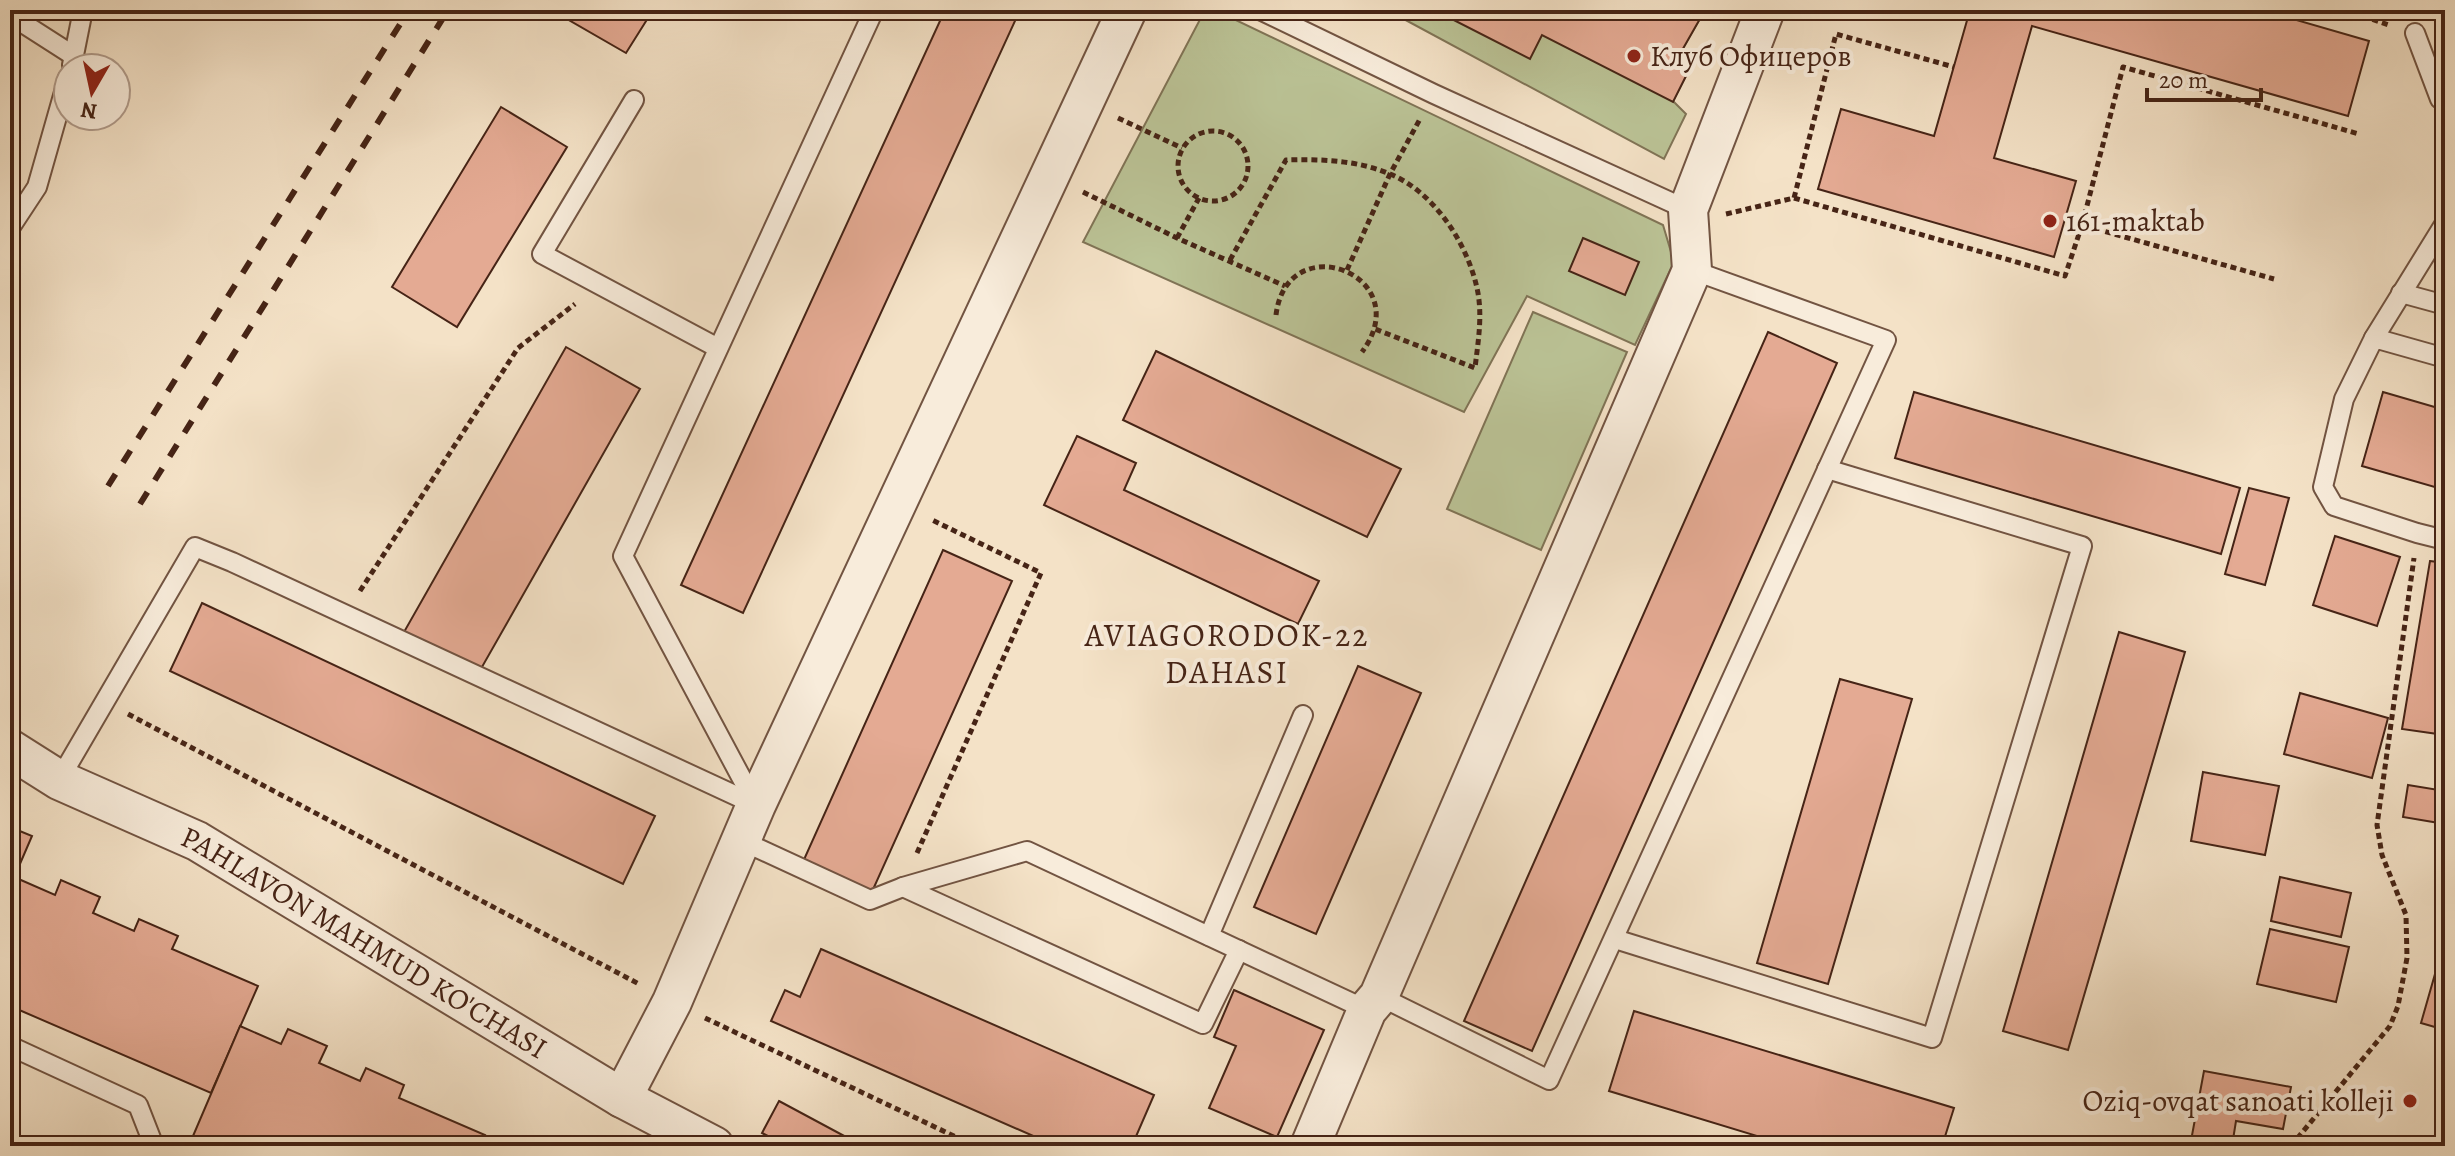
<svg xmlns="http://www.w3.org/2000/svg" width="2455" height="1156" viewBox="0 0 2455 1156" font-family="Alegreya,serif">
<style>
.green{fill:#bbc396;stroke:#807456;stroke-width:2}
.building{fill:#e4aa93;stroke:#462416;stroke-width:2}
.lines{fill:none;stroke-linecap:round;stroke-linejoin:round}
.service-casing{stroke:#725442;stroke-width:22}
.minor-casing{stroke:#725442;stroke-width:42}
.path{stroke:#462416;stroke-width:5;stroke-dasharray:6 4;stroke-linecap:butt}
.service{stroke:#f8ecdb;stroke-width:18}
.minor{stroke:#f8ecdb;stroke-width:38}
.rail{stroke:#462416;stroke-width:6;stroke-dasharray:14 14;stroke-linecap:butt}
.poi-dot{fill:#8f2418;stroke:#f8ecdb;stroke-width:3}
.labels{text-anchor:middle;stroke-width:8;stroke-linejoin:round;paint-order:stroke}
.poi-label{font-size:30px;fill:#462416;stroke:#f8ecdb;text-anchor:start}
.street-label{font-size:30px;fill:#462416;stroke:#f8ecdb}
.neighbourhood-label{font-size:32px;letter-spacing:2px;fill:#462416;stroke:#f8ecdb}
</style>
<rect width="100%" height="100%" fill="#f4e2c7"/>
<filter id="stains"><feTurbulence type="fractalNoise" baseFrequency=".0025" numOctaves="4"/><feColorMatrix values="0 0 0 0 .2 0 0 0 0 .09 0 0 0 0 .02 0 0 0 .5 -.17"/></filter>
<radialGradient id="worn" r=".72"><stop offset=".6" stop-color="#630" stop-opacity="0"/><stop offset="1" stop-color="#630" stop-opacity=".3"/></radialGradient>
<g class="green">
<polygon points="1205,10 1215,10 1663,225 1674,262 1635,345 1527,296 1464,412 1083,242"/>
<polygon points="1387,10 1705,10 1680,53 1693,62 1673,101 1686,114 1664,159"/>
<polygon points="1533,312 1627,352 1541,550 1447,509"/>
</g>
<g class="building">
<polygon points="556,10 653,10 626,53 555,12"/>
<polygon points="945,10 1020,10 743,613 681,585"/>
<polygon points="1439,10 1705,10 1680,54 1693,62 1673,102 1542,35 1530,59 1438,12"/>
<polygon points="1970,10 2262,10 2369,41 2348,116 2032,26 1994,158 2076,181 2054,257 1818,189 1841,109 1934,136"/>
<polygon points="501,107 567,147 457,327 392,287"/>
<polygon points="1583,238 1639,262 1625,295 1569,271"/>
<polygon points="1768,332 1837,363 1532,1051 1464,1021"/>
<polygon points="566,347 640,389 478,674 404,632"/>
<polygon points="1156,351 1401,469 1367,537 1123,420"/>
<polygon points="1914,392 2240,488 2221,554 1895,458"/>
<polygon points="2383,392 2445,410 2445,490 2362,466"/>
<polygon points="1077,436 1136,463 1124,490 1319,581 1298,624 1044,505"/>
<polygon points="2249,488 2289,498 2265,585 2225,574"/>
<polygon points="2335,536 2400,557 2377,626 2313,605"/>
<polygon points="943,550 1012,581 871,894 802,864"/>
<polygon points="2430,561 2445,563 2445,735 2402,729"/>
<polygon points="202,603 655,816 623,884 170,671"/>
<polygon points="2119,632 2185,652 2068,1050 2003,1031"/>
<polygon points="1358,666 1421,693 1316,934 1254,907"/>
<polygon points="1840,679 1912,699 1828,984 1757,963"/>
<polygon points="2300,693 2388,718 2372,778 2284,754"/>
<polygon points="2203,772 2279,786 2265,855 2191,841"/>
<polygon points="2408,785 2445,791 2445,824 2403,817"/>
<polygon points="10,827 32,836 10,887"/>
<polygon points="14,877 55,895 61,880 100,897 93,913 134,931 139,919 178,936 172,949 258,986 211,1093 10,1006 10,887"/>
<polygon points="2280,877 2351,893 2341,937 2271,921"/>
<polygon points="2270,929 2349,947 2336,1002 2257,984"/>
<polygon points="2445,939 2445,1030 2421,1023"/>
<polygon points="821,949 1154,1095 1134,1141 1145,1146 1056,1146 771,1021 785,990 800,997"/>
<polygon points="1234,990 1324,1030 1277,1137 1209,1108 1236,1046 1214,1037"/>
<polygon points="1634,1011 1954,1108 1942,1146 1790,1146 1609,1091"/>
<polygon points="240,1026 281,1044 288,1029 327,1046 319,1063 360,1081 366,1068 404,1085 399,1098 485,1135 480,1146 216,1146 193,1136"/>
<polygon points="2204,1071 2291,1087 2283,1129 2236,1121 2232,1146 2190,1146"/>
<polygon points="779,1101 848,1138 844,1146 787,1146 762,1133"/>
</g>
<g class="lines">
<defs>
<g id="service">
<polyline points="1260,10 1434,94 1688,210"/>
<polyline points="10,15 74,56"/>
<polyline points="2415,33 2440,99 2445,102"/>
<polyline points="72,65 83,10"/>
<polyline points="634,100 542,254 718,348"/>
<polyline points="10,228 37,187 68,78"/>
<polyline points="2401,293 2445,305"/>
<polyline points="2374,338 2445,223"/>
<polyline points="2445,358 2374,338 2344,399 2323,487 2334,506 2417,533 2445,540"/>
<polyline points="59,780 195,547 232,562 756,805"/>
<polyline points="756,805 623,556 874,10"/>
<polyline points="740,840 870,900 903,887 1027,851 1367,1010"/>
<polyline points="903,887 1203,1024 1239,950"/>
<polyline points="1209,936 1303,715"/>
<polyline points="1615,939 1932,1038 2082,546 1827,469"/>
<polyline points="1379,996 1549,1080 1886,340 1692,270"/>
<polyline points="10,1046 138,1105 154,1146"/>
</g>
<g id="minor">
<path id="s1" d="M 10,749 L 59,780 L 197,841 L 622,1098 L 714,1146"/>
<polyline points="622,1098 672,1002 756,805 1127,10"/>
<polyline points="1310,1146 1367,1010 1379,996 1692,270 1688,210 1765,10"/>
</g>
</defs>
<use href="#service" class="service-casing"/>
<use href="#minor" class="minor-casing"/>
<g class="path">
<polyline points="2344,10 2389,25"/>
<polyline points="1118,118 1182,148"/>
<circle cx="1213" cy="166" r="35"/>
<polyline points="1083,192 1177,238 1285,286"/>
<polyline points="1794,198 2065,276 2082,225 2274,279"/>
<polyline points="1726,214 1794,198 1836,34 1954,67"/>
<polyline points="2082,225 2123,67 2359,134"/>
<polyline points="1177,238 1199,198"/>
<path d="M 1230,260 L 1286,160 C 1321,159 1357,160 1390,174 C 1434,192 1467,243 1477,288 C 1483,315 1478,342 1475,368 L 1375,329"/>
<polyline points="1347,270 1390,174 1420,119"/>
<path d="M 1276,315 C 1287,225 1419,275 1362,352"/>
<polyline points="360,591 518,348 575,304"/>
<polyline points="128,714 639,984"/>
<polyline points="917,853 1041,573 930,519"/>
<polyline points="705,1018 975,1146"/>
<polyline points="2291,1146 2390,1026 2398,1006 2407,958 2406,915 2382,855 2377,825 2414,558"/>
</g>
<use href="#service" class="service"/>
<use href="#minor" class="minor"/>
<g class="rail">
<polyline points="108,486 409,10"/>
<polyline points="140,504 448,10"/>
</g>
</g>
<g class="poi-dot">
<circle cx="1634" cy="56" r="8"/>
<circle cx="2050" cy="221" r="8"/>
<circle cx="2410" cy="1101" r="8"/>
</g>
<g class="labels">
<g class="poi-label">
<text x="1650" y="66">Клуб Офицеров</text>
<text x="2066" y="231">161-maktab</text>
<text x="2394" y="1111" text-anchor="end">Oziq-ovqat sanoati kolleji</text>
</g>
<g class="street-label">
<text dy="10" stroke="none"><textPath href="#s1" startOffset="404">PAHLAVON MAHMUD KO'CHASI</textPath></text>
</g>
<g class="neighbourhood-label">
<text x="1227" y="646">AVIAGORODOK-22<tspan x="1227" dy="37">DAHASI</tspan></text>
</g>
</g>
<rect width="2455" height="1156" fill="none" stroke="#f4e2c7" stroke-width="40"/>
<rect x="12" y="12" width="2431" height="1132" fill="none" stroke="#462416" stroke-width="4"/>
<rect x="20" y="20" width="2415" height="1116" fill="none" stroke="#462416" stroke-width="2"/>
<g transform="translate(92 92) rotate(189)"><circle r="38" fill="#f8ecdb" stroke="#b19c8c" stroke-width="2"/>
<path d="M0-6L14 30L0 20L-14 30Z" fill="#8f2418"/>
<text y="-12" font-size="22" font-weight="bold" text-anchor="middle" fill="#462416">N</text>
</g>
<path d="M2147 88v12h114v-12" fill="none" stroke="#462416" stroke-width="4"/>
<text x="2159" y="88" font-size="24" fill="#462416" stroke="#f8ecdb" stroke-width="6" paint-order="stroke">20 m</text>
<rect width="100%" height="100%" filter="url(#stains)"/>
<rect width="100%" height="100%" fill="url(#worn)"/>
</svg>
